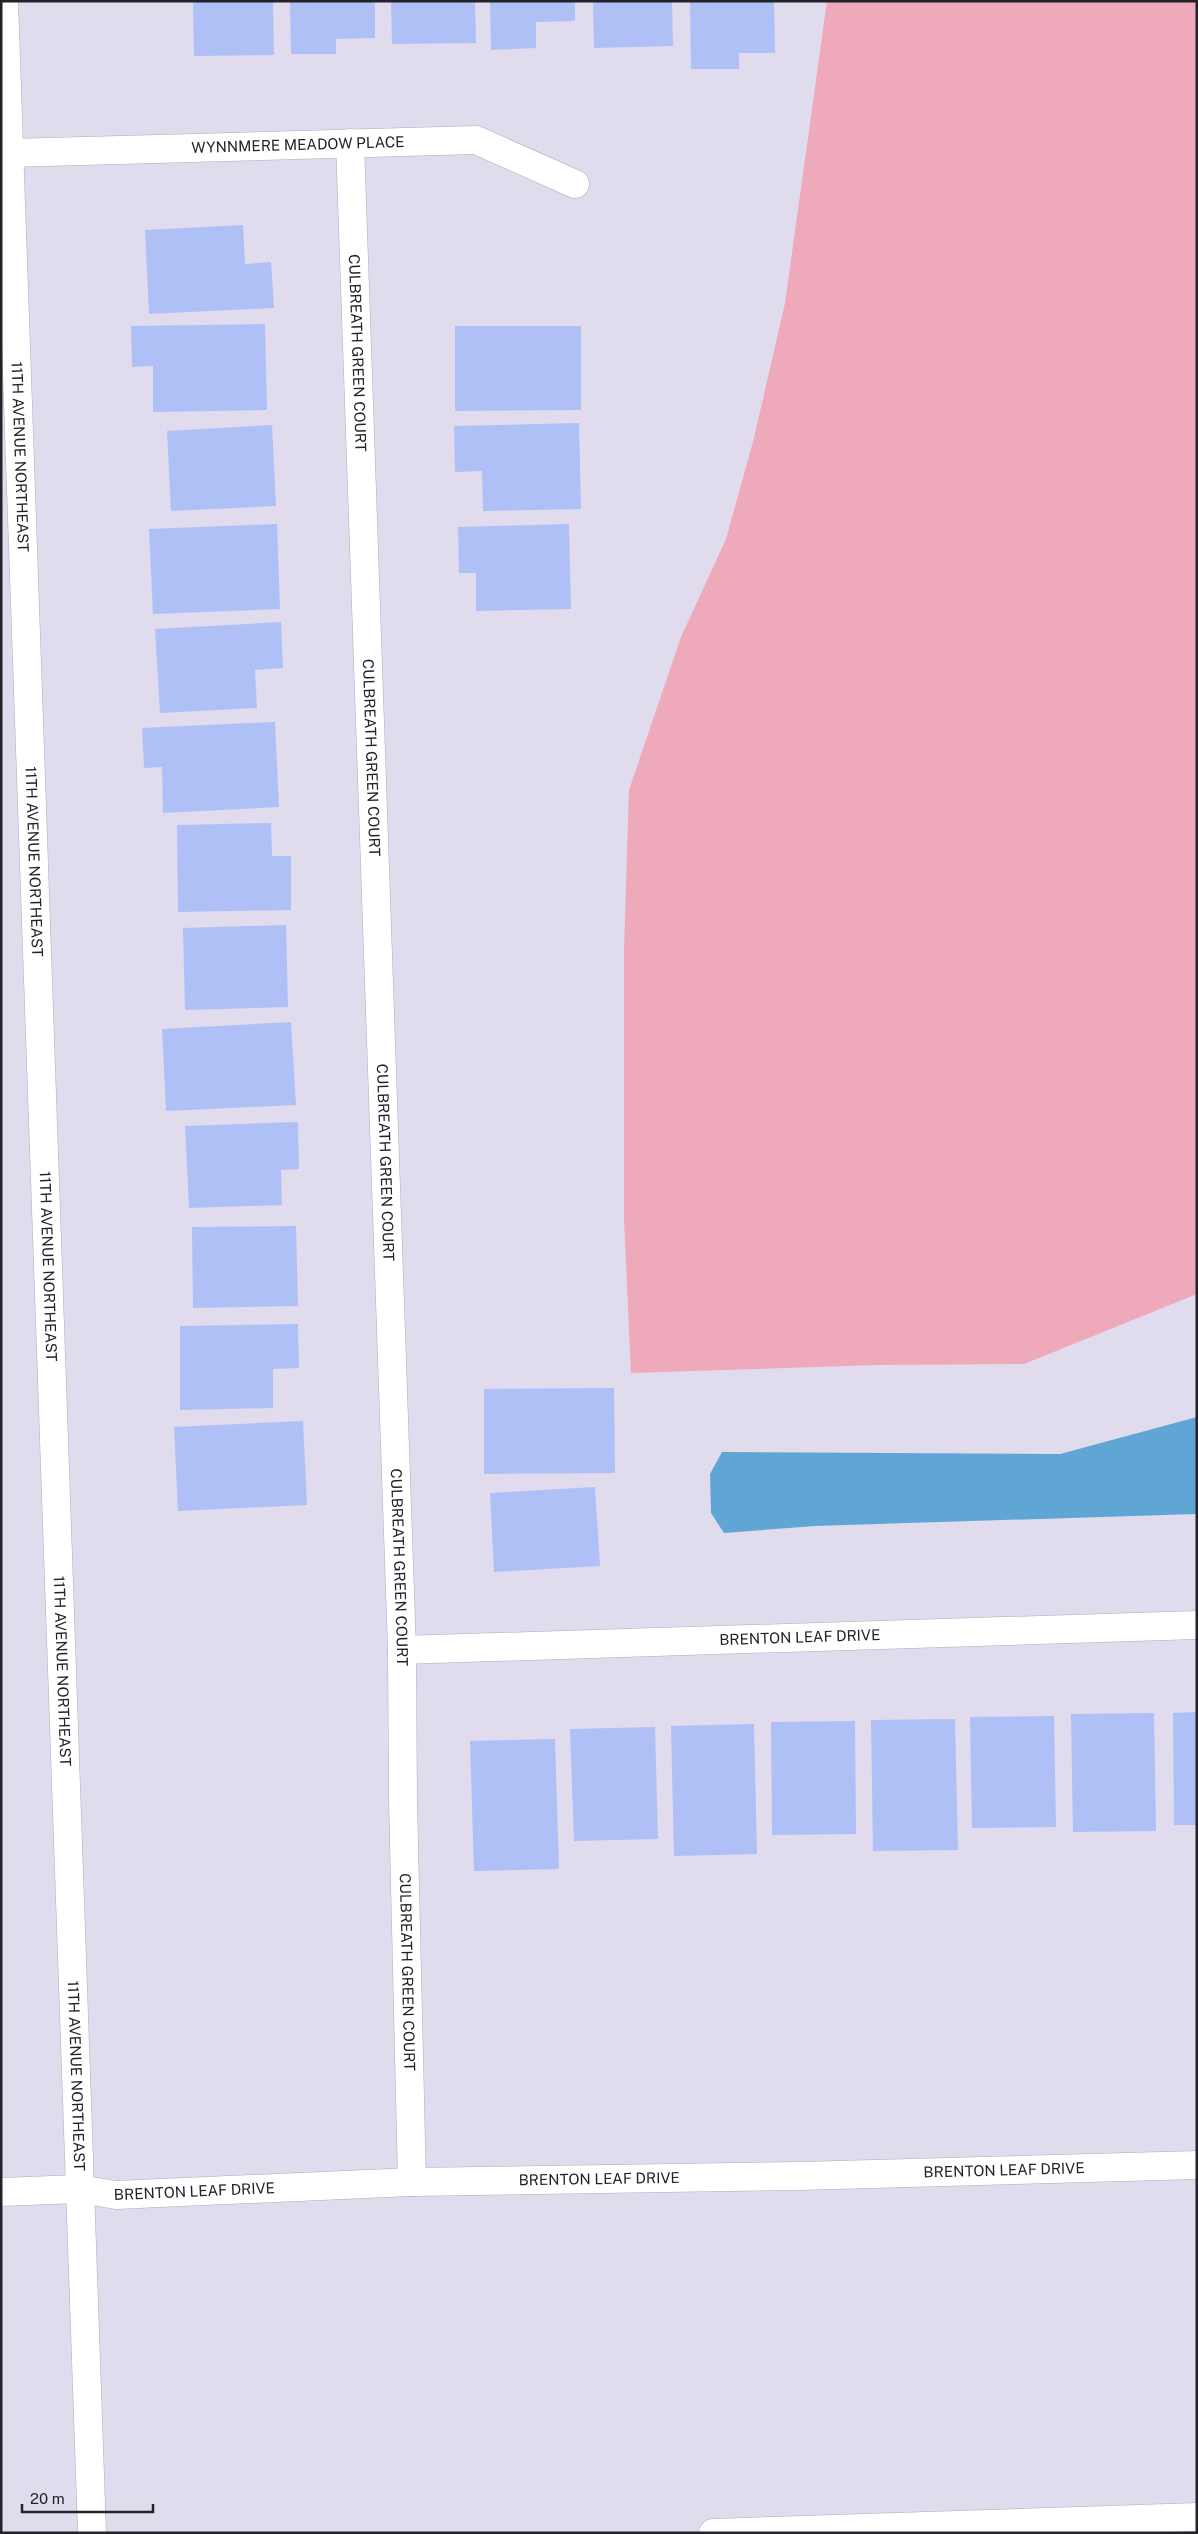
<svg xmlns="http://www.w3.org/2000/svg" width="1198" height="2534" viewBox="0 0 1198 2534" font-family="'Public Sans',sans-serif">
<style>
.green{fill:#eea9ba}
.water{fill:#60a6d4}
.building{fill:#aec0f6}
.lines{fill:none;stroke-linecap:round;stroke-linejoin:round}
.minor-casing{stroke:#b0aabd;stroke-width:29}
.minor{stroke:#fff;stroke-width:28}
.labels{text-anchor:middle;stroke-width:4;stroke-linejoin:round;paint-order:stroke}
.street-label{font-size:15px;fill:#242229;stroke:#e1dbee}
</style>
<rect width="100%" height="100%" fill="#e1dbee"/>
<polygon class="green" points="827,1 1197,1 1197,1294 1024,1364 877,1365 631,1373 624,1219 624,952 629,790 681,637 726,539 754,438 785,303"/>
<polygon class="water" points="1197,1417 1197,1514 815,1526 724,1533 711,1513 710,1474 722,1452 1060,1454"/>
<g class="building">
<polygon points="193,1 273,1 274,55 194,56"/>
<polygon points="290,1 375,1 375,38 336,39 336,54 291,54"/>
<polygon points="391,1 475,1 476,43 392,44"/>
<polygon points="490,1 575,1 575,21 536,22 536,48 491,50"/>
<polygon points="593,1 672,1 673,46 594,48"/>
<polygon points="690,1 774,1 775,53 739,53 739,69 691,69"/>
<polygon points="243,225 245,264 271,262 274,308 149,314 145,230"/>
<polygon points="265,324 267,410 153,412 153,366 132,367 131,326"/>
<polygon points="455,326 581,326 581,410 455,411"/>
<polygon points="579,423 581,509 483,511 482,471 455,472 454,426"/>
<polygon points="272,425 276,506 171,511 167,431"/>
<polygon points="277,524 280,609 153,614 149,529"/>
<polygon points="569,524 571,609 476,611 476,573 459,573 458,527"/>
<polygon points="281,622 283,668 255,670 257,708 160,713 155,629"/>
<polygon points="275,722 279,807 163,813 162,767 144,768 142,728"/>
<polygon points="271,823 272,856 291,856 291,910 178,912 177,825"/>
<polygon points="286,925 288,1007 185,1010 183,928"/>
<polygon points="291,1022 296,1105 166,1111 162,1029"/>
<polygon points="298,1122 299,1169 281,1170 282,1205 189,1208 185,1126"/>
<polygon points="296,1226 298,1306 193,1308 192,1227"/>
<polygon points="298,1324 299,1368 273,1369 273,1408 180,1410 180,1326"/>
<polygon points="614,1388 615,1473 484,1474 484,1389"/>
<polygon points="303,1421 307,1505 178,1511 174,1427"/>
<polygon points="595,1487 600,1566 494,1572 490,1493"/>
<polygon points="1197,1712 1197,1825 1174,1825 1173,1713"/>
<polygon points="1154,1713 1156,1831 1073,1832 1071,1714"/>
<polygon points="1054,1716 1056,1827 972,1828 970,1717"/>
<polygon points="955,1719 958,1850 873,1851 871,1720"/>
<polygon points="855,1721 856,1834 772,1835 771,1722"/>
<polygon points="754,1724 757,1854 674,1856 671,1726"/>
<polygon points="655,1727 658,1839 574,1841 570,1729"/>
<polygon points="555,1739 559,1869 474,1871 470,1741"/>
</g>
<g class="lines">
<defs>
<g id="minor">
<path id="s1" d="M 4,1 L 92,2533"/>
<path id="s2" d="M 350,143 L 402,1650 L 403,1801 L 412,2182"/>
<path id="s3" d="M 10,153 L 476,140 L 575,184"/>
<path id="s4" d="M 402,1650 L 1197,1625"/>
<path id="s5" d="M 1,2192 L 79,2189 L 116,2195 L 412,2182 L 800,2176 L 1197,2165"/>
<polyline points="713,2533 1197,2517"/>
</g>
</defs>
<use href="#minor" class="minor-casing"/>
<use href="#minor" class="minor"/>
</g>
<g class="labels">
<g class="street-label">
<text dy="5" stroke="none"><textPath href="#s3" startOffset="288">WYNNMERE MEADOW PLACE</textPath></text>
<text dy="5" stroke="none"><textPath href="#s2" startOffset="210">CULBREATH GREEN COURT</textPath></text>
<text dy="5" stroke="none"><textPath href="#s1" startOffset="456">11TH AVENUE NORTHEAST</textPath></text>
<text dy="5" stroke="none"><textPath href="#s2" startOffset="615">CULBREATH GREEN COURT</textPath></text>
<text dy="5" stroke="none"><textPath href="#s1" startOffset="861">11TH AVENUE NORTHEAST</textPath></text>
<text dy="5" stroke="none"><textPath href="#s2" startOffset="1020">CULBREATH GREEN COURT</textPath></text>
<text dy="5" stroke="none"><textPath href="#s1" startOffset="1266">11TH AVENUE NORTHEAST</textPath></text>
<text dy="5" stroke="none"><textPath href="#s2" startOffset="1425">CULBREATH GREEN COURT</textPath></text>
<text dy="5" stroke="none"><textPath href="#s4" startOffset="398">BRENTON LEAF DRIVE</textPath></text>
<text dy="5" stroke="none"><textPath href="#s1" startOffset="1671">11TH AVENUE NORTHEAST</textPath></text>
<text dy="5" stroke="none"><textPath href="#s2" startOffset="1830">CULBREATH GREEN COURT</textPath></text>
<text dy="5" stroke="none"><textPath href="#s1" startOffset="2076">11TH AVENUE NORTHEAST</textPath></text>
<text dy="5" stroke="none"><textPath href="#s5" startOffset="1004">BRENTON LEAF DRIVE</textPath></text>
<text dy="5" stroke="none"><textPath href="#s5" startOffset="599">BRENTON LEAF DRIVE</textPath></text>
<text dy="5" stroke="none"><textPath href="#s5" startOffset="194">BRENTON LEAF DRIVE</textPath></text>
</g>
</g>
<rect width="1198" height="2534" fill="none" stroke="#242229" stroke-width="5"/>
<path d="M22 2504v8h131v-8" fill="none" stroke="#242229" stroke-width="2.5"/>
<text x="30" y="2504" font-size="15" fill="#242229" stroke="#e1dbee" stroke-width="4" paint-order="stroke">20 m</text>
</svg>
